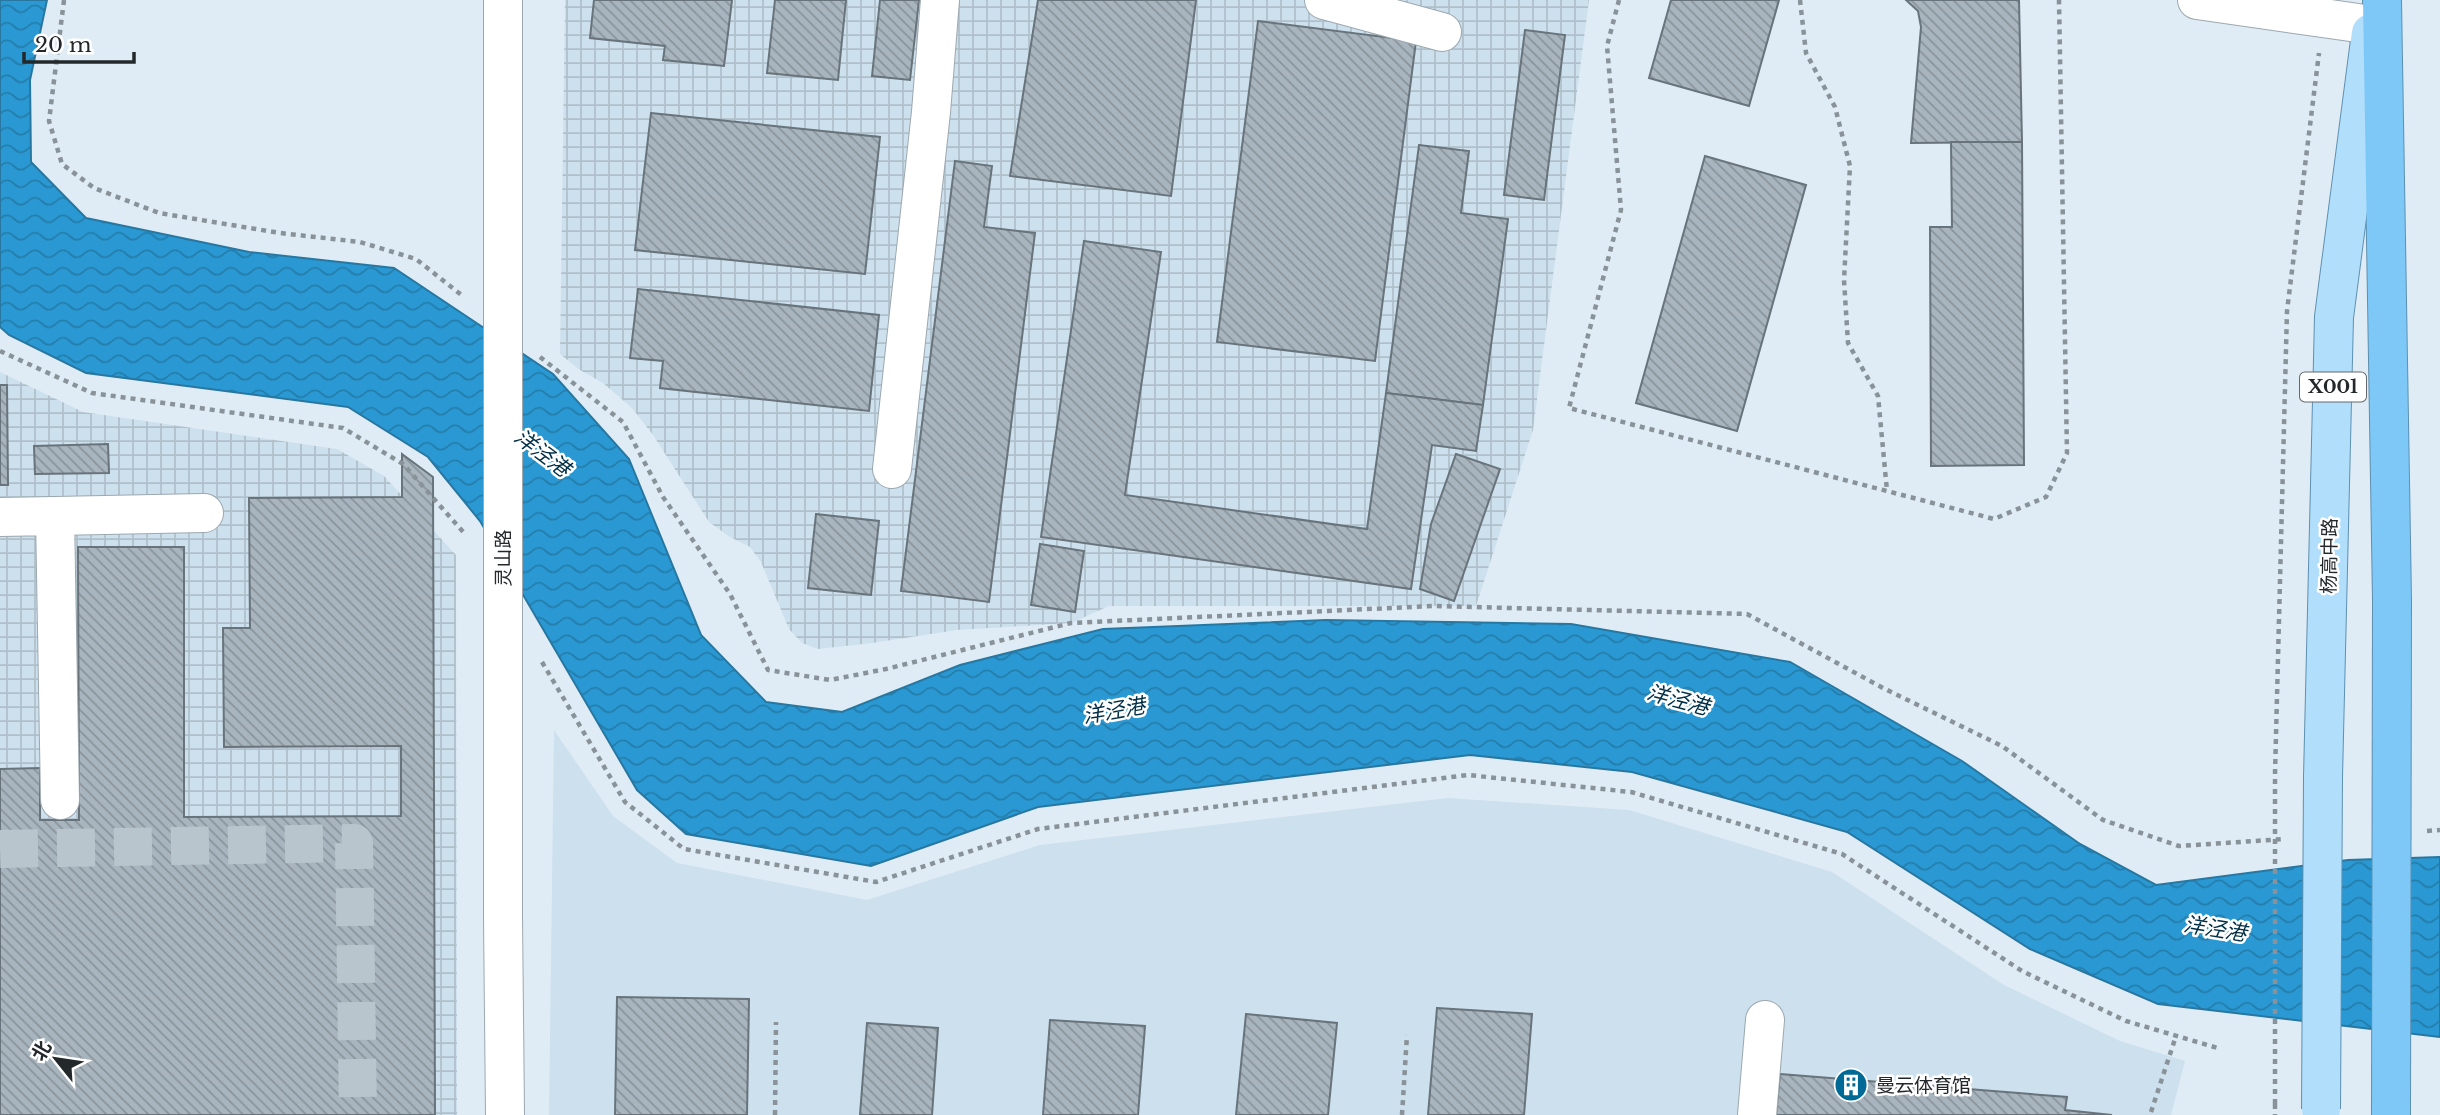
<svg xmlns="http://www.w3.org/2000/svg" width="2440" height="1115" viewBox="0 0 2440 1115" font-family="'Libre Baskerville','Noto Sans SC',serif">
<style>
.built{fill:#cde0ed}
.industrial{fill:url(#industrial-grid)}
.water{fill:url(#water-waves);stroke:#2877a1;stroke-width:2}
.building{fill:url(#building-back-hatch);stroke:#68737b;stroke-width:2}
.lines{fill:none;stroke-linecap:round;stroke-linejoin:round}
.minor-tunnel{stroke:#b9c5cd;stroke-width:38;stroke-dasharray:38 19;stroke-linecap:butt}
.minor-casing{stroke:#9ca8b0;stroke-width:40}
.major-casing{stroke:#5e90b0;stroke-width:40}
.highway-casing{stroke:#5e90b0;stroke-width:40}
.path{stroke:#899298;stroke-width:4.5;stroke-dasharray:5 5;stroke-linecap:butt}
.minor{stroke:#fff;stroke-width:38}
.major{stroke:#b1defa;stroke-width:38}
.highway{stroke:#7dc8f7;stroke-width:38}
.minor-bridge-casing{stroke:#9ca8b0;stroke-width:40;stroke-linecap:butt}
.major-bridge-casing{stroke:#5e90b0;stroke-width:40;stroke-linecap:butt}
.highway-bridge-casing{stroke:#5e90b0;stroke-width:40;stroke-linecap:butt}
.path-bridge{stroke:#899298;stroke-width:4.5;stroke-dasharray:5 5;stroke-linecap:butt}
.minor-bridge{stroke:#fff;stroke-width:38}
.major-bridge{stroke:#b1defa;stroke-width:38}
.highway-bridge{stroke:#7dc8f7;stroke-width:38}
.labels{text-anchor:middle;stroke-width:5;stroke-linejoin:round;paint-order:stroke}
.shield{fill:#fff;stroke:#65686b;stroke-width:2}
.shield-label{font-size:18px;font-weight:bold;fill:#23282b}
.street-label{font-size:19px;fill:#23282b;stroke:#fff}
.poi-label{font-size:19px;fill:#23282b;stroke:#fff;text-anchor:start}
.water-label{font-size:21px;font-style:italic;fill:#002f47;stroke:#fff}
</style>
<defs>
<pattern id="industrial-grid" width="8" height="8" patternUnits="userSpaceOnUse" patternTransform="scale(1.75)"><rect width="8" height="8" fill="#cde0ed"/><path d="M0 4h8M4 0v8" fill="none" stroke="#b0c0cb"/></pattern>
<pattern id="water-waves" width="16" height="10" patternUnits="userSpaceOnUse" patternTransform="scale(1.75)"><rect width="16" height="10" fill="#2a99d3"/><path d="M0 5q4-4 8 0t8 0" fill="none" stroke="#247dab"/></pattern>
<pattern id="building-back-hatch" width="6" height="6" patternUnits="userSpaceOnUse" patternTransform="scale(1.75)"><rect width="6" height="6" fill="#a9b5be"/><path d="M-1 5l2 2M0 0l6 6M5-1l2 2" fill="none" stroke="#89939b"/></pattern>
</defs>
<rect width="100%" height="100%" fill="#dfecf5"/>
<polygon class="built" points="554,730 613,816 677,863 867,900 1040,845 1448,798 1629,810 1832,872 2004,985 2120,1041 2185,1061 2171,1115 549,1115"/>
<g class="industrial">
<polygon points="565,0 1589,0 1533,430 1476,606 1109,606 1071,623 957,630 872,643 818,649 802,643 789,629 761,562 750,547 730,537 709,522 653,435 632,408 603,383 580,370 560,354"/>
<polygon points="0,372 83,412 337,449 384,476 456,555 457,1115 0,1115"/>
</g>
<polygon class="water" points="0,0 47,0 30,80 31,162 86,218 249,252 394,268 553,374 629,459 701,635 766,702 842,712 960,665 1103,629 1326,620 1571,624 1790,662 1962,761 2080,844 2156,885 2348,860 2440,857 2440,1037 2158,1004 2030,949 1847,832 1632,772 1470,755 1038,807 871,866 686,834 637,790 480,521 428,457 348,407 86,373 9,335 0,327"/>
<g class="building">
<polygon points="594,0 732,0 724,66 663,60 665,46 590,38"/>
<polygon points="775,0 846,0 838,80 767,73"/>
<polygon points="880,0 919,0 910,80 872,76"/>
<polygon points="1038,0 1196,0 1171,196 1010,176"/>
<polygon points="1671,0 1779,0 1749,106 1649,78"/>
<polygon points="1906,0 2019,0 2022,142 1911,143 1921,27 1918,11"/>
<polygon points="1258,21 1416,41 1375,361 1217,342"/>
<polygon points="1525,30 1565,35 1544,200 1504,195"/>
<polygon points="651,113 880,137 865,274 635,250"/>
<polygon points="1951,142 2022,142 2024,465 1931,466 1930,227 1952,227"/>
<polygon points="1419,145 1469,151 1461,213 1508,219 1483,405 1386,393"/>
<polygon points="1705,156 1806,185 1737,431 1636,403"/>
<polygon points="955,161 992,166 984,227 1035,233 989,602 901,591"/>
<polygon points="1084,241 1161,252 1125,495 1367,529 1386,393 1483,405 1476,451 1432,445 1411,589 1041,537"/>
<polygon points="638,289 879,315 869,411 660,388 663,361 630,358"/>
<polygon points="0,385 7,385 8,485 0,485"/>
<polygon points="108,444 109,473 35,474 34,446"/>
<polygon points="402,454 433,477 435,1115 0,1115 0,769 40,768 40,820 79,820 78,547 184,547 184,817 401,816 401,746 224,747 223,628 250,628 249,498 402,497"/>
<polygon points="1456,454 1500,469 1454,601 1420,589 1431,524"/>
<polygon points="816,514 879,521 871,595 808,588"/>
<polygon points="1040,544 1084,551 1075,612 1031,605"/>
<polygon points="617,997 749,999 747,1115 615,1115"/>
<polygon points="1437,1008 1532,1014 1524,1115 1428,1115"/>
<polygon points="1246,1014 1337,1023 1328,1115 1236,1115"/>
<polygon points="1050,1020 1145,1026 1138,1115 1043,1115"/>
<polygon points="867,1023 938,1028 932,1115 860,1115"/>
<polygon points="1780,1074 2067,1097 2065,1110 2112,1115 1776,1115"/>
</g>
<g class="lines">
<polyline class="minor-tunnel" points="0,849 354,843 358,1115"/>
<defs>
<g id="minor">
<polyline points="1324,0 1442,32"/>
<polyline points="2197,0 2372,25"/>
<polyline points="892,469 931,112 940,0"/>
<polyline points="55,516 204,513"/>
<polyline points="0,517 55,516 60,800"/>
<polyline points="503,917 505,1115"/>
<polyline points="1757,1115 1765,1020"/>
</g>
<polyline id="major" points="2323,777 2334,317 2371,33"/>
<polyline id="highway" points="2382,0 2392,600"/>
</defs>
<use href="#minor" class="minor-casing"/>
<use href="#major" class="major-casing"/>
<use href="#highway" class="highway-casing"/>
<g class="path">
<polyline points="64,0 49,121 62,164 94,188 159,213 280,233 360,242 416,259 464,297"/>
<polyline points="1619,0 1607,46 1621,210 1569,408 1994,519 2046,497 2067,453 2059,0"/>
<polyline points="1800,0 1806,53 1835,107 1850,166 1844,280 1848,343 1878,396 1887,491"/>
<polyline points="0,351 92,393 343,428 403,464 465,534"/>
<polyline points="540,357 623,422 663,497 730,594 768,670 830,680 886,669 1071,623 1433,606 1747,614 1883,688 2002,746 2103,820 2179,846 2285,839"/>
<polyline points="542,662 625,802 684,849 876,882 1038,829 1468,775 1631,792 1842,854 2022,971 2126,1021 2221,1049"/>
<polyline points="2275,774 2287,311 2319,53"/>
<polyline points="2427,831 2440,830"/>
<polyline points="2275,1104 2275,1115"/>
<polyline points="2151,1112 2176,1036"/>
<polyline points="775,1115 776,1022"/>
<polyline points="1402,1115 1407,1035"/>
</g>
<use href="#minor" class="minor"/>
<use href="#major" class="major"/>
<use href="#highway" class="highway"/>
<defs>
<polyline id="minor-bridge" points="503,0 503,917"/>
<polyline id="major-bridge" points="2321,1109 2323,777"/>
<polyline id="highway-bridge" points="2391,1115 2392,600"/>
</defs>
<use href="#minor-bridge" class="minor-bridge-casing"/>
<use href="#major-bridge" class="major-bridge-casing"/>
<use href="#highway-bridge" class="highway-bridge-casing"/>
<polyline class="path-bridge" points="2275,1104 2275,774"/>
<use href="#minor-bridge" class="minor-bridge"/>
<use href="#major-bridge" class="major-bridge"/>
<use href="#highway-bridge" class="highway-bridge"/>
</g>
<defs>
<symbol id="building-disc" viewBox="-11 -11 22 22"><circle r="9.5" fill="#006996" stroke="#fff"/><path d="M-4-6H4V6H1V3H-1V6H-4ZM-2.5-4.3h1.7v1.8h-1.7ZM.8-4.3h1.7v1.8H.8ZM-2.5-1h1.7V.8h-1.7ZM.8-1h1.7V.8H.8Z" fill="#fff"/></symbol>
</defs>
<g fill-rule="evenodd">
<use href="#building-disc" x="1832" y="1066" width="38" height="38"/>
</g>
<g class="labels">
<rect class="shield" x="2300" y="372.5" width="66" height="29" rx="5"/>
<g class="shield-label">
<text x="2333" y="393">X001</text>
</g>
<g class="street-label">
<text transform="translate(2329 556) rotate(-89)" y="7">杨高中路</text>
<text transform="translate(503 558) rotate(-90)" y="7">灵山路</text>
</g>
<g class="poi-label">
<text x="1876" y="1092">曼云体育馆</text>
</g>
<g class="water-label">
<text transform="translate(542 453) rotate(37)" y="7">洋泾港</text>
<text transform="translate(1678 700) rotate(15)" y="7">洋泾港</text>
<text transform="translate(1114 711) rotate(-10)" y="7">洋泾港</text>
<text transform="translate(2215 929) rotate(9)" y="7">洋泾港</text>
</g>
</g>
<g transform="translate(56 1059) rotate(300)" stroke="#ffffff" stroke-width="5" paint-order="stroke">
<path d="M0-5L12 26L0 18L-12 26Z" fill="#23282b"/>
<text y="-10" font-size="19" font-weight="bold" text-anchor="middle" fill="#23282b">北</text>
</g>
<path d="M24 52v10h110v-10" fill="none" stroke="#23282b" stroke-width="3.5"/>
<text x="35" y="52" font-size="21" fill="#23282b" stroke="#ffffff" stroke-width="5" paint-order="stroke">20 m</text>
</svg>
